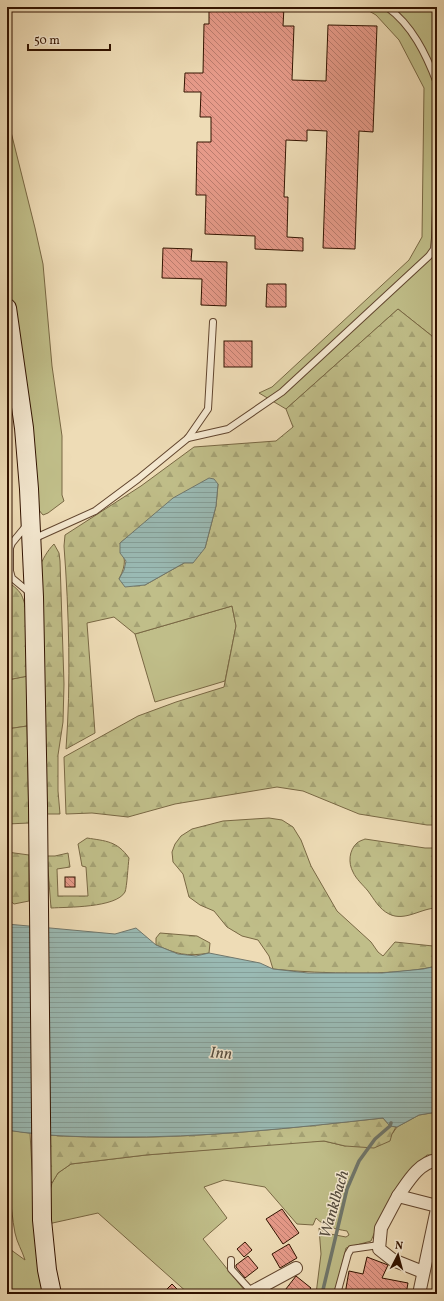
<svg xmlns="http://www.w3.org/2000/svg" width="444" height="1301" viewBox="0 0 444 1301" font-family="Vollkorn,serif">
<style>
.grass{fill:#c0be89;stroke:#796844}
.forest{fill:url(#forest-firs);stroke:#796844;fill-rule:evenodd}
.water{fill:url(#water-rules);stroke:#70776c}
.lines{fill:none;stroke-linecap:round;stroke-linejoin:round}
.stream{stroke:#70776c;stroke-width:3.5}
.building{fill:url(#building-back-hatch);stroke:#321300}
.service-casing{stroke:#61452e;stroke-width:8}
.minor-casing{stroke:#61452e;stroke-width:14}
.secondary-casing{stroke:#321300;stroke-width:20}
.service{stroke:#f4e8d0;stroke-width:6}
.minor{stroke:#f4e8d0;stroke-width:12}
.secondary{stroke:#f4e8d0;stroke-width:18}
.labels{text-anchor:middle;stroke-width:3;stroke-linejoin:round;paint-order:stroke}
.water-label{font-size:16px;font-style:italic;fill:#564d3f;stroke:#f4e8d0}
</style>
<defs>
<pattern id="forest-firs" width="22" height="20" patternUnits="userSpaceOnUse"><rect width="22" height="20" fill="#c0be89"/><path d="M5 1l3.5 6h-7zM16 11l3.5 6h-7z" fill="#a5a274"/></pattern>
<pattern id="water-rules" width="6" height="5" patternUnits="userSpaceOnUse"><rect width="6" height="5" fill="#9abab4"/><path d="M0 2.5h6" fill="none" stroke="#859f99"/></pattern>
<pattern id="building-back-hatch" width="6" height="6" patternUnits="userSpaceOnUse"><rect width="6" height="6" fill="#e69a89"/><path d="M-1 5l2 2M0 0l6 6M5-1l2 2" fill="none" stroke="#bb7c6e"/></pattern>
</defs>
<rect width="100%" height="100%" fill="#eedcb6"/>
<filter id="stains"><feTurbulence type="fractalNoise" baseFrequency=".005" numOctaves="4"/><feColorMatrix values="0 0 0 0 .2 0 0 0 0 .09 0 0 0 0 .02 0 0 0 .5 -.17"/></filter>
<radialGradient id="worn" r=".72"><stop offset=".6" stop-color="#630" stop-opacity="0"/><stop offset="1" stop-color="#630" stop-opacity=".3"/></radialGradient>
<g class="grass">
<polygon points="362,7 437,7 437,340 398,309 286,409 259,393 272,387 409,260 422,237 424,88 399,40 376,15"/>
<polygon points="7,116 35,228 43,264 52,366 62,436 62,495 64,501 48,513 43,515 38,509 17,337 7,271"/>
<polygon points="232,606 236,626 225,681 155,702 135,634"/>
<polygon points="28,676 27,726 7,729 7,680"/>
<path d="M 437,1112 L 437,1155 L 427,1155 C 421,1161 413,1166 408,1172 C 390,1193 381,1217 371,1241 L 346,1248 L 335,1294 L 316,1294 L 321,1254 L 319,1228 L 325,1233 L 346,1237 L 349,1235 L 347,1231 C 335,1229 325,1227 316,1218 L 313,1225 L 297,1224 L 265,1187 L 224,1180 L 204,1187 L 227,1218 L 203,1239 L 245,1291 L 240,1294 L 189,1294 L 98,1213 L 48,1224 L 48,1198 L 52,1183 L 58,1173 L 71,1164 L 146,1155 L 298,1142 L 324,1141 L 345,1146 L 392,1134 L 397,1127 L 419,1115 Z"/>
<path d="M 7,1130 L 30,1133 L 33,1186 L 44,1294 L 7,1294 L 7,1247 L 25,1260 C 22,1250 17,1243 15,1233 C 12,1219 12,1204 8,1189 L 7,1195 Z"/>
</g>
<g class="forest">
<path d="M 398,309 L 437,340 L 437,825 L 427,825 L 359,814 L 303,791 L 277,787 L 175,804 L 128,817 L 92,813 L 66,814 L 64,757 L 138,716 L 176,702 L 224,687 L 236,626 L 232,606 L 135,634 L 114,617 L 87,623 L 95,733 L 66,749 C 71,683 69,612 64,546 L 65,535 L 141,486 L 194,447 L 276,441 L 293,427 L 286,409 ZM 218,484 L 216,506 L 205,548 L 184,563 L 145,585 L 119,579 C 127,563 125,559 120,543 L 134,532 Z"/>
<path d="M 54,544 L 59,553 L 60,561 L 64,684 L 63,722 L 58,755 L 58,791 L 60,814 L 45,814 L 39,568 C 43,559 47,551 54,544 Z"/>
<path d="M 7,581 C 12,585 18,589 21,594 C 31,613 27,654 28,676 L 7,680 Z"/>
<polygon points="27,726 29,823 7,824 7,729"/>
<path d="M 269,818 L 282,820 L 293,827 L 301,840 L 311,866 L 337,911 L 371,942 L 378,952 L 383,956 L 395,942 L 433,946 L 437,937 L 437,966 C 411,972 384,973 357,973 C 328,973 301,972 273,969 L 269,956 L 258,940 L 242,936 L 227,927 L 214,911 L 200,905 L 189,897 L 183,874 L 173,862 L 172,852 L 175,844 L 181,836 L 192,829 L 223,821 Z"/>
<path d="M 87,838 C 106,841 117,841 129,858 C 128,865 127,887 125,892 C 116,908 67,907 51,908 L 47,856 L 55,856 L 68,853 L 70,867 L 57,869 L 58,896 L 88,896 L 86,867 L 82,866 L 78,844 Z"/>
<path d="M 365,839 L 425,848 L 437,848 L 437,908 C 421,908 405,922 389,914 C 379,909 374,899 368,891 C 363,885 356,879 353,872 C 348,863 349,850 357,843 C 359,841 363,840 365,839 Z"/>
<polygon points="7,852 29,855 29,901 14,904 9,900 7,895"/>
<path d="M 160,933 L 197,936 L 210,943 L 209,953 C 186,957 177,954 156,945 L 156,938 Z"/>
<path d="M 383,1118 L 390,1126 L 396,1127 L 392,1134 L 390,1141 L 374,1148 L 345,1146 L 324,1141 L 146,1155 L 71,1164 L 58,1173 L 52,1183 L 48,1177 L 48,1135 C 160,1143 272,1130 383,1118 Z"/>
</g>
<g class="water">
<polygon points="209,478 214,479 218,484 216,506 205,548 193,563 184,563 145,585 125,587 119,579 124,570 126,561 120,553 120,543 173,498"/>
<path d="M 7,924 L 115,934 L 136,928 L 156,945 L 178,954 L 196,956 L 209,953 L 260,963 L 273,969 L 308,973 L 382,973 L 423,969 L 437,966 L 437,1112 L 419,1115 L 397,1127 L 390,1126 L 383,1118 C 293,1128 203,1138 113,1137 C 78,1137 42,1136 7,1130 Z"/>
</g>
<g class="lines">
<polyline class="stream" points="322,1294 347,1189 359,1161 375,1139 390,1126 391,1123"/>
</g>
<g class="building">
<polygon points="209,7 284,7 283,26 294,26 292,80 326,81 328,25 377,26 373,132 359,131 355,249 323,248 327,131 307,130 307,141 286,140 284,197 288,197 287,237 303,238 303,251 255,249 255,236 205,234 206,195 196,195 197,142 211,142 211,117 200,117 201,92 184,92 185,73 203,73 204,24 209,24"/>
<polygon points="163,248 192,249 191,261 227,262 226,306 201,305 202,279 162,278"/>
<polygon points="267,284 286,284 286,307 266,307"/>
<rect x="224" y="341" width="28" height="26"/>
<rect x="65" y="877" width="10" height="10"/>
<polygon points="282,1209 299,1233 283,1244 266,1219"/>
<polygon points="245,1242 252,1250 244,1257 237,1249"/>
<polygon points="289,1244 297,1258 280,1268 272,1254"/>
<polygon points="248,1256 258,1268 245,1278 236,1267 236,1265"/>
<polygon points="367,1257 388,1265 382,1278 408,1283 406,1294 345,1294 349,1271 363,1274"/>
<polygon points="296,1276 311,1288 306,1294 282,1294"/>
<polygon points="172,1284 182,1294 162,1294"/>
</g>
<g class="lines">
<defs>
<g id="service">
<path d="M 387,7 C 412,25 426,54 437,83"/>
<polyline points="188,438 228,429 282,392 429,256 434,249 435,238 437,174"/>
<polyline points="26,526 12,543 10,548 10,571 12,578 30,593"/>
<polyline points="33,539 95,511 138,479 188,438 208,409 213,322"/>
<polyline points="231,1260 231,1269 252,1292"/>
<polyline points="337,1294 348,1254 351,1249 379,1245"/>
</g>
<g id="minor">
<path d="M 398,1196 C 408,1182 418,1163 437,1160"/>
<polyline points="423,1272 393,1260 379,1249 381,1228 398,1196 437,1206"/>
<polyline points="248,1294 296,1268"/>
<polyline points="419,1294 437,1209"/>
</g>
<polyline id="secondary" points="7,308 24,428 29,489 34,597 38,806 42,1220 47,1270 52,1294"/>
</defs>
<use href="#service" class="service-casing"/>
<use href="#minor" class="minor-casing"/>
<use href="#secondary" class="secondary-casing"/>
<use href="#service" class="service"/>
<use href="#minor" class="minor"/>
<use href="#secondary" class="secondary"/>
</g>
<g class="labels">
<g class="water-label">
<text transform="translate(221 1052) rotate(4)" y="6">Inn</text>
<text transform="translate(333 1204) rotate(-74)" y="6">Wanklbach</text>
</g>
</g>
<rect width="444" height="1301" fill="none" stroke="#eedcb6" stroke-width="24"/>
<rect x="8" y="8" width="428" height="1285" fill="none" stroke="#321300" stroke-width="2"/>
<rect x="12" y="12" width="420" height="1277" fill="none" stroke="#321300"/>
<g transform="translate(398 1255) rotate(6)" stroke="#f4e8d0" stroke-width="3" paint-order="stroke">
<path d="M0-3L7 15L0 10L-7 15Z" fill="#321300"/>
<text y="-6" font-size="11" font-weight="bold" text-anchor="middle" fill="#321300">N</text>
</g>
<path d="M28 44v6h82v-6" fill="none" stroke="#321300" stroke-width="2"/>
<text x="34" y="44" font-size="12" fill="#321300" stroke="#f4e8d0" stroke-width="3" paint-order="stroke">50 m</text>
<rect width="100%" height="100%" filter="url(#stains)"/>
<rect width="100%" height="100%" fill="url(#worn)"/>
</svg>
